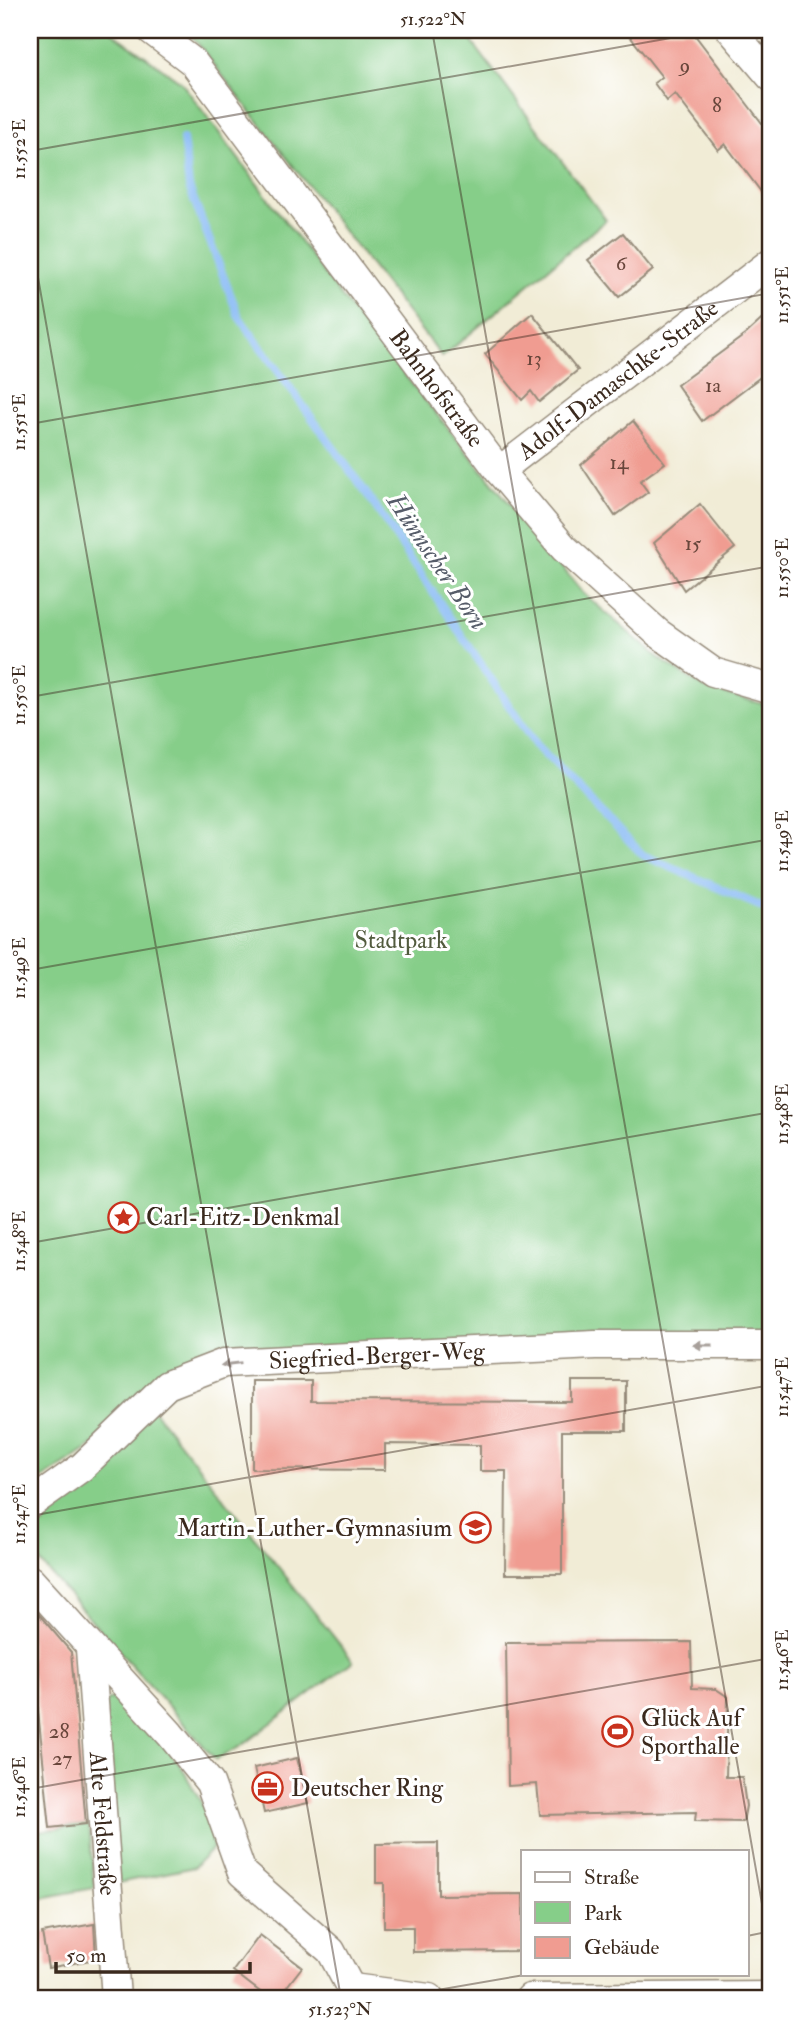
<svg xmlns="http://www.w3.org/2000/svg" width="801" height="2028" viewBox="0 0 801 2028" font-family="'IM FELL Double Pica',serif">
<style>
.green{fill:#86ce89;stroke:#607c54;stroke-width:2}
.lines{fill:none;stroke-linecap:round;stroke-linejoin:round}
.stream{stroke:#87baf4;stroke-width:8}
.building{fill:#f09c91}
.minor-casing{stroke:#968b7a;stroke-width:31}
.minor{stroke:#fff;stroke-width:28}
.oneway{fill:#a79f9a}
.ticks{fill:none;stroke:#3b2a1e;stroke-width:2;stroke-opacity:0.45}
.labels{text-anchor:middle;stroke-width:6;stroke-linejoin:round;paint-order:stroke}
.number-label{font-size:21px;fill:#68463b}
.street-label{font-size:24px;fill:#3b2a1e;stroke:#fff}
.park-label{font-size:24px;fill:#525b3e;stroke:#fff}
.poi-label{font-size:24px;fill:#3b2a1e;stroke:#fff;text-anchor:start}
.water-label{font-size:26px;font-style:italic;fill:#565c69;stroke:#fff}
.neatline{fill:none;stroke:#3b2a1e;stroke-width:2.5}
.ticks-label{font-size:18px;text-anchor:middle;fill:#3b2a1e}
</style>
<rect width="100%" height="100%" fill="#fff"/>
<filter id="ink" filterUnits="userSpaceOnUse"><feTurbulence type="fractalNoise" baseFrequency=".0143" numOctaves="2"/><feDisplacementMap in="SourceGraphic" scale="14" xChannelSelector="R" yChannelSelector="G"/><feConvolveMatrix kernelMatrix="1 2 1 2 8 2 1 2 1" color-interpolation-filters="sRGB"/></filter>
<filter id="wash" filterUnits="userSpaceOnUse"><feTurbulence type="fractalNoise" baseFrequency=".00686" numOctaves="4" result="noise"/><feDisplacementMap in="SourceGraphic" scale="28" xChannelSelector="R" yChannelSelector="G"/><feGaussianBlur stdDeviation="1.57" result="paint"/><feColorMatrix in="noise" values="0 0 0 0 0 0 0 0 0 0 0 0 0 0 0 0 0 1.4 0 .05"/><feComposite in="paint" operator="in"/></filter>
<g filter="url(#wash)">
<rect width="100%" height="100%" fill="#f1ecd6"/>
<g class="green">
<polygon points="30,30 109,30 181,82 356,316 583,593 657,657 706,689 771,706 771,1337 224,1359 30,1487"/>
<polygon points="187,30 463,30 606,220 442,357"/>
<polygon points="148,1403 353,1661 241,1746 216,1760 30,1551 30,1504"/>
<polygon points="121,1694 181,1766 209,1817 213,1848 194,1867 118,1883 102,1703"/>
<polygon points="89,1824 94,1888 30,1900 30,1832"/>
</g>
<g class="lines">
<polyline class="stream" points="183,139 189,187 239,317 369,497 536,746 643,855 771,911"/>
</g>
<g id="blocks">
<g class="building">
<polygon points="625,30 691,30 771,135 771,205 725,144 718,150 675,94 667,101 654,83 662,77"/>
<polygon points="623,233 653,270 619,297 588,260"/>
<polygon points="771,311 771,369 702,421 677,385 746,334"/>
<polygon points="532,313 578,370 539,402 531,391 522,400 485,354"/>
<polygon points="633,421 665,463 640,481 648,492 615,516 581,465"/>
<polygon points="700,504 735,548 684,590 654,543"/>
<polygon points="252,1381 311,1381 311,1401 572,1402 572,1381 626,1381 626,1431 562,1431 562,1574 505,1574 506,1471 480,1471 480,1445 385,1444 385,1470 252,1469"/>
<polygon points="30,1604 71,1652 86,1824 50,1828 36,1691 30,1667"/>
<polygon points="691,1642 692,1688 716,1689 728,1697 726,1777 742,1777 746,1806 743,1822 695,1821 696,1812 540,1815 537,1784 508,1786 506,1643"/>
<polygon points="297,1758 308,1803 264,1813 254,1768"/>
<polygon points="438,1843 438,1895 523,1894 523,1951 413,1952 413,1927 384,1927 384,1883 376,1883 376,1844"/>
<polygon points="94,1924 96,1959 48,1968 42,1933"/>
<polygon points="260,1935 302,1967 278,1998 268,1998 233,1971"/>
</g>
</g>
</g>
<g filter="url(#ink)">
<use href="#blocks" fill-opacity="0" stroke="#968b7a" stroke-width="2"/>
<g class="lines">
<defs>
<g id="minor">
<path id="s1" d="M 151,30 L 193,62 L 499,471 L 564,548 L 658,633 L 713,672 L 771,689"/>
<polyline points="731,30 771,77"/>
<path id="s2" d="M 499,471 L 771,262"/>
<path id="s3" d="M 30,1504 L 82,1467 L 167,1385 L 224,1363 L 595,1345 L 771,1345"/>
<polyline points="30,1580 170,1734 210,1783 242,1873 331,1951 356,1998"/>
<path id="s4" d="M 90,1649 L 116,1998"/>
<polyline points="352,1988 429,1998"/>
<polyline points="530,1998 771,1996"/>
</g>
</defs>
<use href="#minor" class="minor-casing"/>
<use href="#minor" class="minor"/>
</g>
<defs><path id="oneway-solid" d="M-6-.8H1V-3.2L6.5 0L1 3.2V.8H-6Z" transform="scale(1.75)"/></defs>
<g class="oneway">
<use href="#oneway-solid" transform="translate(703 1345) rotate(180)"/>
<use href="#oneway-solid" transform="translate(231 1364) rotate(173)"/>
</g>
</g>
<path class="ticks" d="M 432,30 L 771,1955M 30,151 L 716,30M 30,232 L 341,1998M 30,424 L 771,293M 30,697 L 771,566M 30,970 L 771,839M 30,1243 L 771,1112M 30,1516 L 771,1385M 30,1789 L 771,1658M 747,1936 L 771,1931M 391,1998 L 530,1974"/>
<defs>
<symbol id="sight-ring" viewBox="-11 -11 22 22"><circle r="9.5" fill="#fff" stroke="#c8321e" stroke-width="1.5"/><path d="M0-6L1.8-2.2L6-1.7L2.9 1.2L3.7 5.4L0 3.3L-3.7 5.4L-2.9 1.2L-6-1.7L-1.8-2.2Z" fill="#c8321e"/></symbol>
<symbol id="school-ring" viewBox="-11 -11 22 22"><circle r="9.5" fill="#fff" stroke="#c8321e" stroke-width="1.5"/><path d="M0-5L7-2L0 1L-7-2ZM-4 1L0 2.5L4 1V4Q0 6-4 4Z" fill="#c8321e"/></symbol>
<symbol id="stadium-ring" viewBox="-11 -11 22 22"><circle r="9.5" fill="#fff" stroke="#c8321e" stroke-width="1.5"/><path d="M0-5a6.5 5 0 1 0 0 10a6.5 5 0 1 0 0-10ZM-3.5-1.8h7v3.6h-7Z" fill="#c8321e"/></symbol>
<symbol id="office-ring" viewBox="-11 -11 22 22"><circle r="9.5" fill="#fff" stroke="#c8321e" stroke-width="1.5"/><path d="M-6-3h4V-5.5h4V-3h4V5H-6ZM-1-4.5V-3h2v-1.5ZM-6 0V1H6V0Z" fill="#c8321e"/></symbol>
</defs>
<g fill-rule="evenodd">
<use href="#sight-ring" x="106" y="1200" width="35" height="35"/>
<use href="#school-ring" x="458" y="1510" width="35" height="35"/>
<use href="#stadium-ring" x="600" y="1714" width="35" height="35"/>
<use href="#office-ring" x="250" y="1770" width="35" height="35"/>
</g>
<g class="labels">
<g class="number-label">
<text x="685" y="72">9</text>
<text x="717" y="112">8</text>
<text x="621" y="270">6</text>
<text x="534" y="365">13</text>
<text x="713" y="392">1a</text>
<text x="619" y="469">14</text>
<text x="693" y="550">15</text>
<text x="59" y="1738">28</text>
<text x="62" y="1765">27</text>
</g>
<g class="street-label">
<text dy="8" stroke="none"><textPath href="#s2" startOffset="150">Adolf-Damaschke-Straße</textPath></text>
<text dy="8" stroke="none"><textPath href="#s1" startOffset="460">Bahnhofstraße</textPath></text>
<text dy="8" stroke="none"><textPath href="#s3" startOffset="396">Siegfried-Berger-Weg</textPath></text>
<text dy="8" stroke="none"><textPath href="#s4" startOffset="175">Alte Feldstraße</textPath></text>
</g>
<g class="park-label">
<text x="401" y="948">Stadtpark</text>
</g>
<g class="poi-label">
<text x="146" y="1225">Carl-Eitz-Denkmal</text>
<text x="452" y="1536" text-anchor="end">Martin-Luther-Gymnasium</text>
<text x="641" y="1726">Glück Auf<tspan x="641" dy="28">Sporthalle</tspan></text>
<text x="291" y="1796">Deutscher Ring</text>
</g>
<g class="water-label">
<text transform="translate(438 561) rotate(56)" y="9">Hünnscher Born</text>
</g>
</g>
<rect width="801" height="2028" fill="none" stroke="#fff" stroke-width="77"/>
<rect x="521" y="1850" width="228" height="126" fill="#ffffff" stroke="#b1aaa5" stroke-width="2"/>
<rect x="535" y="1872" width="35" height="10" fill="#ffffff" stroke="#b1aaa5" stroke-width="2"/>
<text x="584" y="1884" font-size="21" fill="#3b2a1e">Straße</text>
<rect x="535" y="1902" width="35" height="21" fill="#86ce89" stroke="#b1aaa5" stroke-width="2"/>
<text x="584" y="1920" font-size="21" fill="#3b2a1e">Park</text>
<rect x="535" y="1937" width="35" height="21" fill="#f09c91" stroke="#b1aaa5" stroke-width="2"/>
<text x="584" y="1954" font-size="21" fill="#3b2a1e">Gebäude</text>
<path d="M56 1962v10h194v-10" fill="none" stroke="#3b2a1e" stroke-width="3.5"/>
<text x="66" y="1962" font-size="21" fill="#3b2a1e" stroke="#ffffff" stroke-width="5" paint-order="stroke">50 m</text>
<rect x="38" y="38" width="724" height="1952" class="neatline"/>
<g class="ticks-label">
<text x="433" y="25">51.522°N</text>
<text transform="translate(19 149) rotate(-90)" y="6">11.552°E</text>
<text transform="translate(782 295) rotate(-90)" y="6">11.551°E</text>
<text transform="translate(19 422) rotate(-90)" y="6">11.551°E</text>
<text transform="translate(782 568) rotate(-90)" y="6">11.550°E</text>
<text transform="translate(19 695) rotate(-90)" y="6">11.550°E</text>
<text transform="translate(782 841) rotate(-90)" y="6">11.549°E</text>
<text transform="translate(19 968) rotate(-90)" y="6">11.549°E</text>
<text transform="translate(782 1114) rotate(-90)" y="6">11.548°E</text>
<text transform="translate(19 1241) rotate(-90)" y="6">11.548°E</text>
<text transform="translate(782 1387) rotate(-90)" y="6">11.547°E</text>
<text transform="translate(19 1514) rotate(-90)" y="6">11.547°E</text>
<text transform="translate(782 1660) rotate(-90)" y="6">11.546°E</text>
<text transform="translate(19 1787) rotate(-90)" y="6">11.546°E</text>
<text x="340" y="2015">51.523°N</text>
</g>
</svg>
